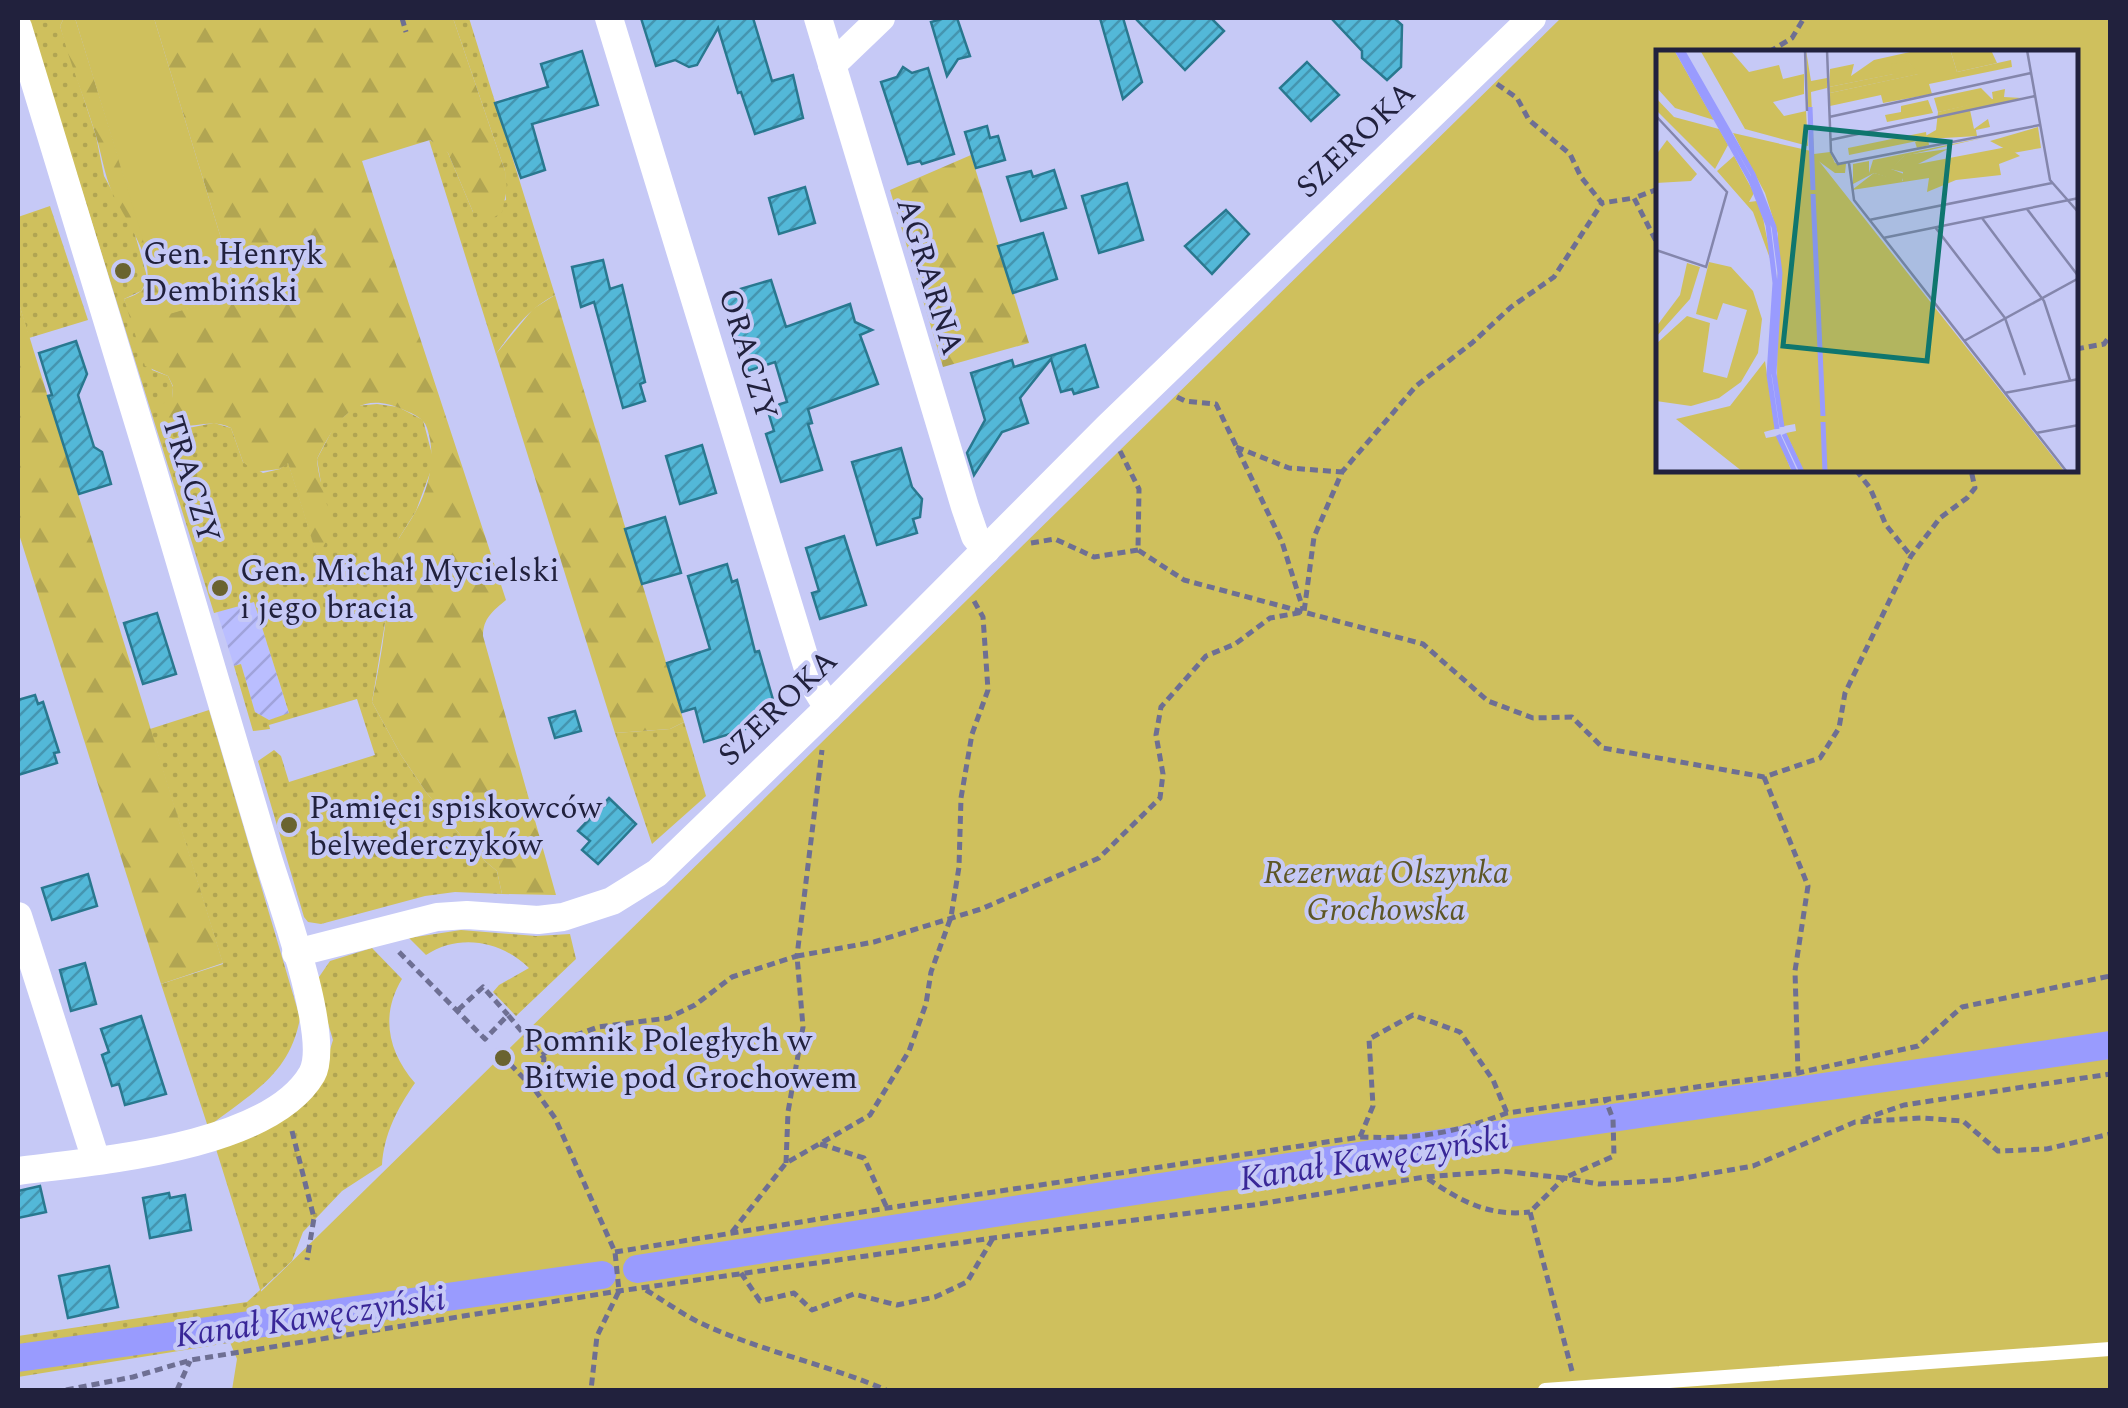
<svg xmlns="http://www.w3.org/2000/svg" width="2128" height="1408" viewBox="0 0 2128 1408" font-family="Spectral,serif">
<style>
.industrial{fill:url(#industrial-furrows)}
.grass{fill:url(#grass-dots)}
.forest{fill:url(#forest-firs)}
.park{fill:#cfc05d;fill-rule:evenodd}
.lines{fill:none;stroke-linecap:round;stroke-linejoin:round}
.canal{stroke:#999bfe;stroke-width:28}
.building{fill:url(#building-hatch);stroke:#29788f;stroke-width:2.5}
.path{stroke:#6e6f93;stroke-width:5;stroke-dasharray:8 5;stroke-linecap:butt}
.lane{stroke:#fff;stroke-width:14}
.street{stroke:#fff;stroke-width:28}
.poi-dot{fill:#6a632f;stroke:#c6c9f6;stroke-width:4}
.labels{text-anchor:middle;stroke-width:8;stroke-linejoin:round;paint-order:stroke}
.street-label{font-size:32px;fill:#21213d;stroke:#c6c9f6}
.poi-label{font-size:32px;fill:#21213d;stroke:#c6c9f6;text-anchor:start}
.park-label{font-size:32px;font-style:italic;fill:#5d5625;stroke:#c6c9f6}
.water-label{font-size:35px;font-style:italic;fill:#392798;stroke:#c6c9f6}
.inset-river{fill:none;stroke:#999bfe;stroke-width:5}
.inset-road{fill:none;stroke:#8486ac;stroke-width:2.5}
.view{fill:#0f766e;fill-opacity:0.15;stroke:#0f766e;stroke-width:5}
.inset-edge{fill:none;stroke:#21213d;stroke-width:5}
</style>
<defs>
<pattern id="industrial-furrows" width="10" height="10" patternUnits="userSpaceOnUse" patternTransform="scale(2.5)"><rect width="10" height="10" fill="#babeff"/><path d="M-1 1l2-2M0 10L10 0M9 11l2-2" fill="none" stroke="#a0a3db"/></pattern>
<pattern id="grass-dots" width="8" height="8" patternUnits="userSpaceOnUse" patternTransform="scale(2.5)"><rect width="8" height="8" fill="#cfc05d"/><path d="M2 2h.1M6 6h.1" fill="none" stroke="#b1a552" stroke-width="1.8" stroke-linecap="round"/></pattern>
<pattern id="forest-firs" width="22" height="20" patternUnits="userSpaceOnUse" patternTransform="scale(2.5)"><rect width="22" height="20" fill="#cfc05d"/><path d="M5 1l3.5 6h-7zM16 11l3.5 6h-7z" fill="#b1a552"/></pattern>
<pattern id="building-hatch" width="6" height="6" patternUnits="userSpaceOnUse" patternTransform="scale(2.5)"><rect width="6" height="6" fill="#53b8d8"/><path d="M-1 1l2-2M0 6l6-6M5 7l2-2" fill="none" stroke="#4495b0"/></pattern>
</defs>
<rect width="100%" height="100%" fill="#c6c9f6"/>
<polygon class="industrial" points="254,601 289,714 269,720 255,712 241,664 234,666 217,612"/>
<g class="grass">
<polygon points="28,18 64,18 60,26 96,136 104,176 134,231 146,273 147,281 141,291 124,299 152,370 168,376 173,387 172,398 183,429 214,423 231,428 243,462 263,473 280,469 288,462 317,554 321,483 317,459 335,425 355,406 377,404 398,407 423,420 434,462 416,511 399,538 372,702 401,755 426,792 473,851 497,871 502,894 455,892 425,896 321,924 308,922 304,917 258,761 274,750 281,756 289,782 375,755 357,699 269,725 270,729 253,731 234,666 241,664 255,712 269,720 289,713 254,602 214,613"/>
<path d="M 453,18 L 469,18 L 555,295 C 529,308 513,330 496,354 L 429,140 L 442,146 L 448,153 L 473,212 L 506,200 L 505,171 Z"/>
<polygon points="50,206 88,320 29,338 18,300 18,217"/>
<path d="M 209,710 L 300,1018 C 290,1075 251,1093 208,1127 L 161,984 L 223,964 L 150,729 Z"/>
<polygon points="684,722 706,796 652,844 615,733 670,729"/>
<path d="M 461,930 L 536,936 L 570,934 L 576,959 L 516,1016 L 493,992 L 499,985 L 529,968 C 501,941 460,933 426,955 L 409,938 Z"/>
<path d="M 372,948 L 402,979 C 380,1015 388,1052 415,1083 C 397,1109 384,1134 382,1165 L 342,1191 L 303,1232 L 292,1261 L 261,1290 L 265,1337 L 18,1377 L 18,1336 L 247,1302 L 260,1290 L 216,1149 L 322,1075 L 333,1040 L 319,993 L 319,977 L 330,961 Z"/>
</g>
<g class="forest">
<path d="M 64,18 L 75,18 L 167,314 L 238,294 L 154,18 L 453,18 L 505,171 L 507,189 L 502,212 L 493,218 L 473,212 L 448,153 L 430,140 L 362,161 L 506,600 C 493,611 483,618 483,636 L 556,895 L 502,894 L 497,871 L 473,851 L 426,792 L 401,755 L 372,702 C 377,677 382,652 385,626 C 387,600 387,574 394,549 C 398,537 407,527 413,516 C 429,490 437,457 427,428 C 424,418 413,414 404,410 C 356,387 335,422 317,459 C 319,495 344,523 317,556 L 288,463 L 280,469 L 255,472 L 243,462 L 231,428 C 209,416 187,433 164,423 L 160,405 L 172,398 L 173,386 L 168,376 L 145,366 L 124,299 C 133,296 145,292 147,281 C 152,259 127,221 117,202 C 105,181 103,159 96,136 C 85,99 70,64 60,26 Z"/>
<polygon points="971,155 1029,343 943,367 890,190"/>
<polygon points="555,295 684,722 670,729 615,733 496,354 533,309"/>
<polygon points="18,300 223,963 161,984 18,531"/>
</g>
<g class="park">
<polygon points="75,18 154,18 238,294 166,315"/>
<path d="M 1561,18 L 2110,18 L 2110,1390 L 232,1390 L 237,1359 L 224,1328 ZM 1658,52 L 2076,52 L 2076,470 L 1658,470 Z"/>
</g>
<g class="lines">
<g class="canal">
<polyline points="637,1269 1442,1143 2110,1045"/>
<polyline points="18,1358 602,1275"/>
</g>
</g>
<g class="building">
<polygon points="641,18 753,18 772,81 793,75 803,118 755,134 741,92 738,93 718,28 697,65 689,67 675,60 656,66"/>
<polygon points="945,18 957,18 970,56 958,59 947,76 931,22"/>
<polygon points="1100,18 1123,18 1142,82 1123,99"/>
<polygon points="1135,18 1211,18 1224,31 1185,70"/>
<polygon points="1331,18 1394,18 1402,25 1401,67 1387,80 1362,58 1362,51"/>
<polygon points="582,51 598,105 532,124 545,170 521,178 495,103 548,87 541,64"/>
<polygon points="1307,62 1339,95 1311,121 1280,88"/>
<polygon points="903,67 912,73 928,68 954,154 922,164 920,161 908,164 881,82 897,77"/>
<polygon points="987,126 990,138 998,136 1005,160 976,168 965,132"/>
<polygon points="1054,170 1066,208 1021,221 1007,177 1031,171 1033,177"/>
<polygon points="1127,183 1143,240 1099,253 1082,196"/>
<polygon points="805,187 815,223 779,234 769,198"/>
<polygon points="1226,210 1249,234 1212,274 1185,246"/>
<polygon points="1043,233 1057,279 1013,293 998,246"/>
<polygon points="603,260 610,289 622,285 645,382 640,384 645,401 623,408 594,302 581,307 572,267"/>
<polygon points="771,280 786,327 850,304 855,322 872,330 860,335 878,384 808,409 812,423 808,424 822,470 781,482 766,434 774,431 767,408 787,402 775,362 748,371 723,294"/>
<polygon points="76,341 87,374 78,395 94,447 102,452 111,484 79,494 48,396 52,395 39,353"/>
<polygon points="1085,345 1098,387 1074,394 1072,389 1061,392 1051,359 1020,398 1028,423 1002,432 974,475 967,453 985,420 971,373 1012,360 1014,367"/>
<polygon points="702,445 716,493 680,504 666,456"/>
<polygon points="901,448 912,487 922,499 920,517 913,519 917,533 877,545 852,462"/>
<polygon points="665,517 681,573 642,584 625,529"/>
<polygon points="844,536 866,605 820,619 812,593 819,591 806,548"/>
<polygon points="727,564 732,582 737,580 755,652 759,651 774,703 746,729 704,742 695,708 682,712 667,663 710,649 688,576"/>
<polygon points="157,613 176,674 143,684 124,623"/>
<polygon points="35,695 38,704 43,702 59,752 54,753 57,763 18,775 18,700"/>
<polygon points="575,711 581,731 555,738 549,718"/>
<polygon points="609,798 636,824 598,864 582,850 590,841 578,831"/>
<polygon points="88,874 97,906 52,920 42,888"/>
<polygon points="85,963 96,1004 71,1011 60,970"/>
<polygon points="141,1016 166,1094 125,1105 119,1084 112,1086 107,1070 102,1055 109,1052 101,1029"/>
<polygon points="40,1186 46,1212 18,1218 18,1191"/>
<polygon points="169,1193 170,1198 185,1195 191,1230 150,1238 143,1198"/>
<polygon points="109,1266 118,1307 68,1318 59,1276"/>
</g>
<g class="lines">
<g class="path">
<polyline points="402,18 406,32"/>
<polyline points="1769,52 1792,38 1804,18"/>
<polyline points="1497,84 1517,98 1529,120 1570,154 1581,177 1602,203 1634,198"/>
<polyline points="1658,189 1634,198 1658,245"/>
<polyline points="2076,349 2104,344 2110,336"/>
<polyline points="1177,397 1185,401 1216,404 1282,542 1303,609"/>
<polyline points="1236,447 1289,468 1342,472"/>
<polyline points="1120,451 1139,489 1138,550 1184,580 1423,644 1488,701 1533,718 1572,717 1603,748 1764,777 1820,758 1839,728 1845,693 1911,556 1940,518 1967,498 1975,488 1971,470"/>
<polyline points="1856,470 1870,488 1886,525 1911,556"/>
<polyline points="1031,543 1055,539 1094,557 1138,550"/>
<polyline points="1764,777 1808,886 1795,971 1798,1073"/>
<polyline points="399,952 485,1039 508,1015 544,1058 541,1085 535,1090 555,1118 615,1252 619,1291 597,1336 591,1390"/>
<polyline points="458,1010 483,987 508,1015"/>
<polyline points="542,1055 563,1040 598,1027 668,1018 695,1005 732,977 797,956 822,750"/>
<polyline points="510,1064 535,1090"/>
<polyline points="1863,1119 1904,1105 2110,1074"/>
<polyline points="292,1131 314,1218 307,1260"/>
<polyline points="1360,1137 1373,1106 1369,1039 1413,1015 1460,1032 1493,1080 1507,1113"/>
<polyline points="820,1144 864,1158 887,1208"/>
<polyline points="786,1163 788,1112 803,1027 797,956 874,942 981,909 1099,858 1160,798 1163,774 1156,735 1161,707 1206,656 1235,644 1270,618 1304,612 1314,537 1342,472 1416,386 1472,343 1511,307 1554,277 1602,203"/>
<path d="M 1428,1179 C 1461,1201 1489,1217 1530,1212"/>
<polyline points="732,1232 786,1163 870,1115 909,1051 926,1004 931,972 951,917 959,867 961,798 972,734 988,690 983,617 974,601"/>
<path d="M 615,1252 L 887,1208 L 1360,1137 C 1419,1139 1451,1134 1507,1113 L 1798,1073 L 1918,1046 L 1962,1007 L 2110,976"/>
<polyline points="741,1273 760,1301 794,1293 812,1310 854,1294 897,1305 935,1297 967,1282 993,1238"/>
<path d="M 646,1290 C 666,1302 686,1317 707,1326 C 765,1352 828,1365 886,1390"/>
<polyline points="1572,1371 1530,1212 1564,1178 1599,1184 1673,1180 1753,1166 1855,1122 1922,1118 1963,1121 1998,1151 2047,1149 2110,1134"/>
<polyline points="66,1390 133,1377 191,1360 619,1291 993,1238 1253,1205 1425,1177 1501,1171 1564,1178 1614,1156 1613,1119 1606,1101"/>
<polyline points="177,1390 190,1361"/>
</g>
<polyline class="lane" points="1545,1390 2110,1349"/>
<g class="street">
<polyline points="609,18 812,682 828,708"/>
<polyline points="818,18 965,507 975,536 986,550"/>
<path d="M 18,27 C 103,303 186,578 267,855 C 280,898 332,1038 312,1074 C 269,1148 96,1161 18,1171"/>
<polyline points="832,65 881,18"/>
<polyline points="18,916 96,1160"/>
<polyline points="296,953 437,917 467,915 538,920 563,917 612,901 657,873 828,708 1108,427 1532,18"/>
</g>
</g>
<g class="poi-dot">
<circle cx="123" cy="271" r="10"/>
<circle cx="220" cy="588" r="10"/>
<circle cx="289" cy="825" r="10"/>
<circle cx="503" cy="1058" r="10"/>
</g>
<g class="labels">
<g class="street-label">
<text transform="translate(1355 139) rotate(-44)" y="11">SZEROKA</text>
<text transform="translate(931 276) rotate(73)" y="11">AGRARNA</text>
<text transform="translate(749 354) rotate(73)" y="11">ORACZY</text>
<text transform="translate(192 479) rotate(73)" y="11">TRACZY</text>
<text transform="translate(777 707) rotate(-44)" y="11">SZEROKA</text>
</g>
<g class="poi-label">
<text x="143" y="264">Gen. Henryk<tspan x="143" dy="37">Dembiński</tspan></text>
<text x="240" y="581">Gen. Michał Mycielski<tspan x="240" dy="37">i jego bracia</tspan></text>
<text x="309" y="818">Pamięci spiskowców<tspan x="309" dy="37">belwederczyków</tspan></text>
<text x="523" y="1051">Pomnik Poległych w<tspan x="523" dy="37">Bitwie pod Grochowem</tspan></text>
</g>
<g class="park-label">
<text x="1386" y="883">Rezerwat Olszynka<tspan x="1386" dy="37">Grochowska</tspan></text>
</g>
<g class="water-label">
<text transform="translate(1374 1157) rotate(-9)" y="12">Kanał Kawęczyński</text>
<text transform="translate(310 1316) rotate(-8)" y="12">Kanał Kawęczyński</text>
</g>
</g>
<g transform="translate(1656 50)">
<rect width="422" height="422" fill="#c6c9f6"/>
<path d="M 150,0 L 155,31 L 171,28 L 171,38 L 155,42 L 158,104 L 174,102 L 179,113 L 190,114 L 189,123 L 179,123 L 154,105 ZM 263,0 L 295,2 L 301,22 L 355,10 L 356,17 L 273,34 L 276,44 L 227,53 L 225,45 L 174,56 L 174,43 L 262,24 L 253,13 L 238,24 L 173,37 L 174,19 L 198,14 L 195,26 L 218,10 ZM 349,39 L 348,47 L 366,48 L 314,60 L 318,79 L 332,69 L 334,77 L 320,80 L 321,86 L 272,89 L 273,95 L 261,98 L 259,92 L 280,80 L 282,62 L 337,49 L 336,42 ZM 382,77 L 385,98 L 357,103 L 334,91 ZM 331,87 L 248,106 L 235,119 L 248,124 L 246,132 L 218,123 L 197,134 L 197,114 L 213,111 L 213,123 L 217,110 Z" fill="#cfc05d"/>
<path d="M 0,0 L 18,0 L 58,70 L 19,58 L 0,37 ZM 44,0 L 74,0 L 93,22 L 123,15 L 127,29 L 148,24 L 148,44 L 117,52 L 128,66 L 150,61 L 152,96 L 89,79 ZM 335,0 L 341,13 L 301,22 L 295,2 ZM 252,11 L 263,24 L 174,43 L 173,37 L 237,24 L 235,14 ZM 325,38 L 337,50 L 282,62 L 278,48 ZM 0,48 L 18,67 L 63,79 L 72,95 L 59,119 L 0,60 ZM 272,50 L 277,63 L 231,72 L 229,65 L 245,62 L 245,56 ZM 270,82 L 271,89 L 193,105 L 192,98 ZM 11,90 L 41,124 L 35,131 L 0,133 L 0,105 ZM 351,97 L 364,106 L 343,114 L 345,125 L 300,130 L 271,142 L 273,128 L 196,140 L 218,123 L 247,131 L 247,122 L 234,119 L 249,105 L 292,99 L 262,114 ZM 78,106 L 98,143 L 93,152 L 101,151 L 107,168 L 116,214 L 97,162 L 61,121 ZM 53,212 L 75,217 L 97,241 L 106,269 L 102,303 L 85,332 L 63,348 L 35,356 L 0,351 L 0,294 L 31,266 L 54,273 L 47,322 L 71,328 L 91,260 L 67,253 L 61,270 L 40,264 ZM 31,213 L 44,217 L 34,249 L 0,287 L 0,277 L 24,245 Z" fill="#cfc05d"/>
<path d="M 77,83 L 155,101 L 409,422 L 148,422 L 130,383 L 140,381 L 139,374 L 128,376 L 121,340 L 122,184 L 109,143 ZM 109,311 L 119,379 L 108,382 L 110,388 L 121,386 L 136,422 L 87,422 L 20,369 L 74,356 Z" fill="#cfc05d"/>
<path class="inset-river" d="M 21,0 L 95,131 L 112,175 L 119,233 L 113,325 L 121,379M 26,0 L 97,124 L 118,177 L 124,223 L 118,323 L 126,377M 154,57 L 157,140M 157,144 L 167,366M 167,372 L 169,422M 128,384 L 146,422M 122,385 L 139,422"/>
<path class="inset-road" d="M 149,0 L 151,61M 171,0 L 175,102 L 182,114 L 384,75M 371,0 L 394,130 L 423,163M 0,66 L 71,142 L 50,217 L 0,200M 173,67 L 375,23M 174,90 L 379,46M 193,113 L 198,150 L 411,422M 371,159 L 423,227M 326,168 L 388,251 L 414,330M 213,170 L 396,133M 279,177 L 349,268 L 369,325M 227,188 L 423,148M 308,291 L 423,228M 348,343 L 423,329M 380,383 L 423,375"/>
<path class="view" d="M 150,77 L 294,92 L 271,311 L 127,296 Z"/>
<rect width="422" height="422" class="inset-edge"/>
</g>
<rect width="2128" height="1408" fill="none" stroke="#21213d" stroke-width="40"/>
</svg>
